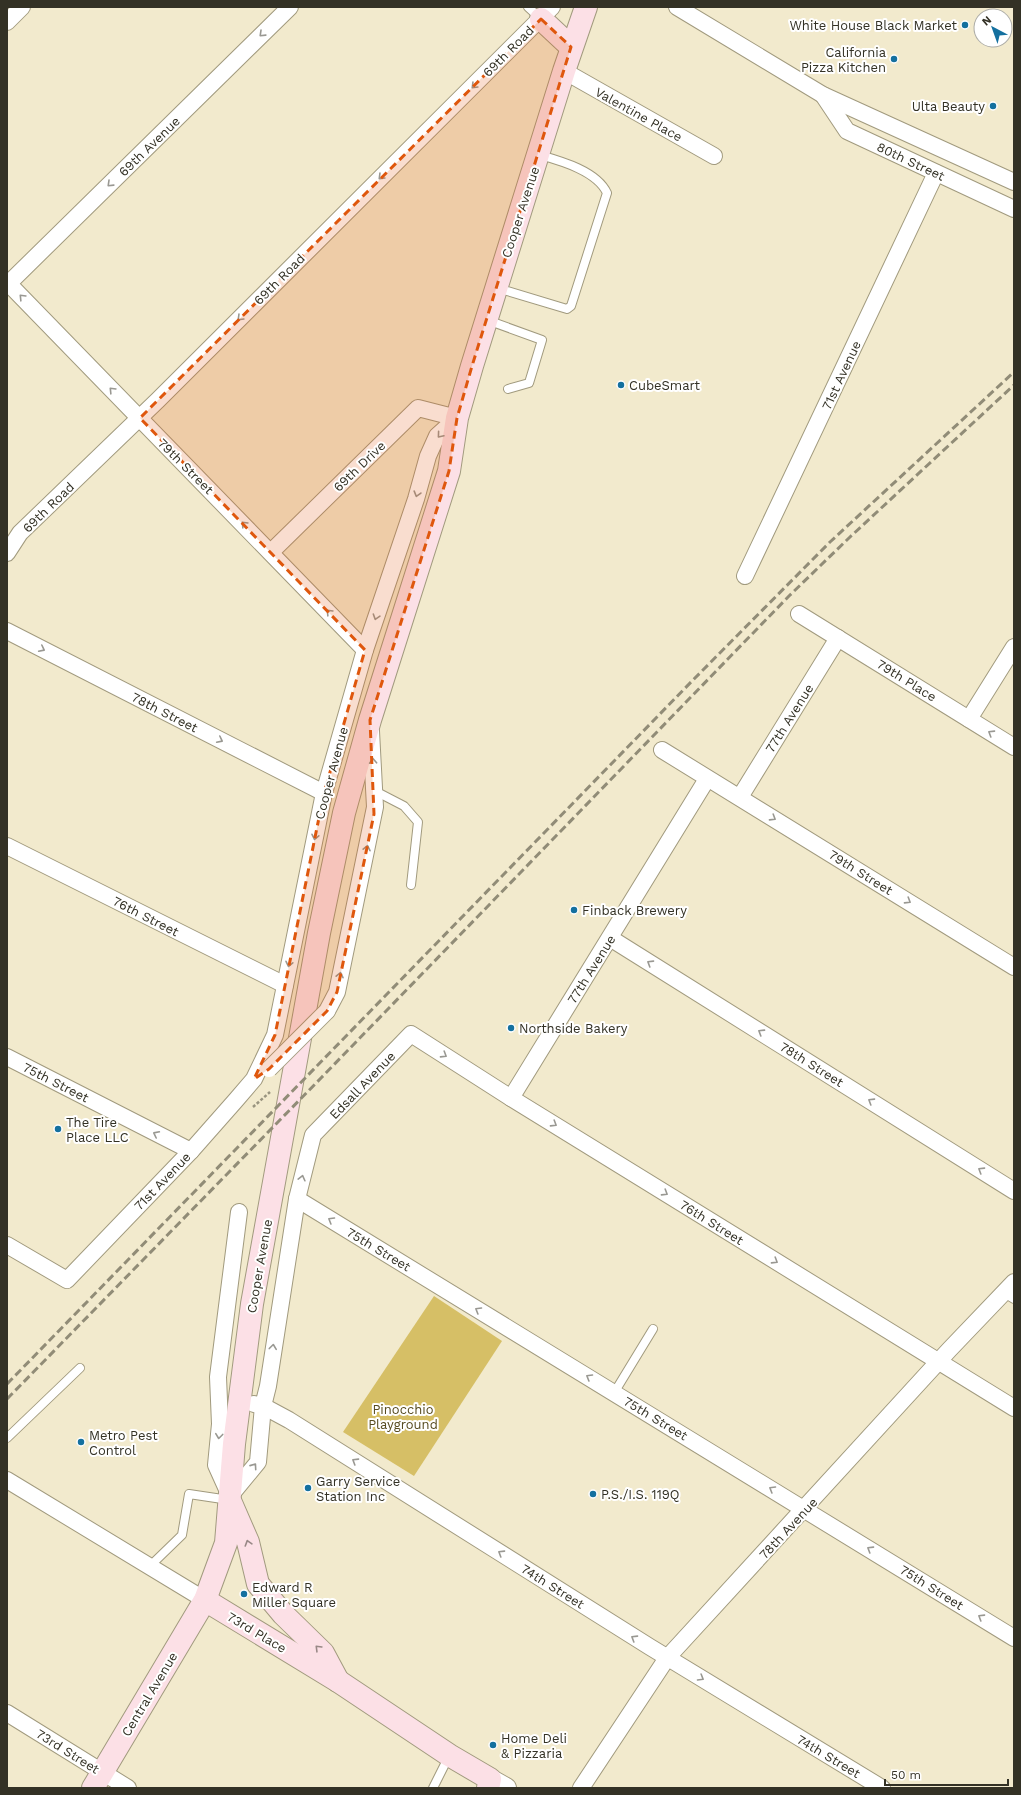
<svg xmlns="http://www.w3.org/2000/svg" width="1021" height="1795" viewBox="0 0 1021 1795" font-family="'Work Sans',sans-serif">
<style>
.green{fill:#d6bf66}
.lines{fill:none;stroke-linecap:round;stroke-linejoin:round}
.service-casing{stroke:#a19a7e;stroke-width:10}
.minor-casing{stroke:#a19a7e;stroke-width:18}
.tertiary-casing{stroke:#a19a7e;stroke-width:22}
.secondary-casing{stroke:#a19a7e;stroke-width:24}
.path{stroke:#99947f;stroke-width:2.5;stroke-dasharray:3 2;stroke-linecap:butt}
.service{stroke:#fff;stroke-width:8}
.minor{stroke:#fff;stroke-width:16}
.tertiary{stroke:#fff;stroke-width:20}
.secondary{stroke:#fce0e6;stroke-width:22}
.rail{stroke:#918c77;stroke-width:3;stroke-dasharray:8 4;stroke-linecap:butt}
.minor-bridge-casing{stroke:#a19a7e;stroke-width:18;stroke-linecap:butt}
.minor-bridge{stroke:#fff;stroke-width:16}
.oneway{stroke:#999892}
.oneway2{stroke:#988886}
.marked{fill:#df570d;fill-opacity:0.2;stroke:#df570d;stroke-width:3;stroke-dasharray:8 5;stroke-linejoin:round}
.poi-dot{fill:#14709f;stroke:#fff;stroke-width:1.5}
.labels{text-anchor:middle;stroke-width:4;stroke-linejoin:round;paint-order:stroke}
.poi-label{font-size:13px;fill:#333125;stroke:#fff;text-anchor:start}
.street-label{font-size:13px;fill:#333125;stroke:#fff}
.park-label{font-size:13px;fill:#574b1f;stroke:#fff}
</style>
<rect width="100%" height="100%" fill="#f2eacd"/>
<polygon class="green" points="434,1296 502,1341 414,1476 343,1432"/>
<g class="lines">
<defs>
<g id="service">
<polyline points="528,7 541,19"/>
<path d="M 497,288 L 567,309 L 571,306 L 607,193 C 597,171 561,161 540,155"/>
<polyline points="487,320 542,340 529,383 508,389"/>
<polyline points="375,791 404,806 418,822 411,885"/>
<polyline points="1004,1293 1014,1299"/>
<polyline points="614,1393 653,1329"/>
<polyline points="7,1438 80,1368"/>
<polyline points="149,1567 182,1535 189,1494 229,1500"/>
<polyline points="433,1788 449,1756"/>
</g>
<g id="minor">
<polyline points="677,7 823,95 1014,182"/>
<polyline points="7,22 22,7"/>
<polyline points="564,71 714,156"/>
<polyline points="823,95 847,131 1014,209"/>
<polyline points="7,282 365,650"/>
<polyline points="7,285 290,7"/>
<polyline points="271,552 418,408 457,418"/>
<polyline points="7,553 20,533 158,400 552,7"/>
<polyline points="745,576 936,173"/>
<polyline points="799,614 1014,747"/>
<polyline points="7,631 324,793"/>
<polyline points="969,719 1014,647"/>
<polyline points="662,750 1014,967"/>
<polyline points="740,797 838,638"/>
<polyline points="7,846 285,985"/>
<polyline points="610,938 1014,1191"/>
<polyline points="327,1011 337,992 375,807 371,731"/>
<polyline points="7,1057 191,1151"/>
<polyline points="511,1098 707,779"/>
<polyline points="297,1199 1014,1638"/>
<polyline points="239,1212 218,1377 220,1424 216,1465 230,1496 258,1462 263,1406 268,1386 297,1199 313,1135 411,1034 511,1098 1014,1408"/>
<polyline points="7,1245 67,1280 191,1151 236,1100 254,1079 275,1035 324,793 365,650 416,499 428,456 437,436 457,418"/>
<polyline points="254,1404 263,1406 289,1420 650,1647 882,1788"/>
<polyline points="7,1480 205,1600"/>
<polyline points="7,1713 128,1788"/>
<polyline points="581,1788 667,1658 949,1350 1014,1282"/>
</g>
<polyline id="tertiary" points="490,1779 506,1788"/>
<g id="secondary">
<polyline points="541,19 571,47"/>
<polyline points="231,1503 248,1542 258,1584 283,1614 323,1653 338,1681"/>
<polyline points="205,1600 338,1681 449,1755 490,1779 488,1788"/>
<polyline points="93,1788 205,1600 226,1543 234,1444 252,1304 319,933 344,813 370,720 449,471 457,418 472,366 564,71 586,7"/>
</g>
</defs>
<use href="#service" class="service-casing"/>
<use href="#minor" class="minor-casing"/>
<use href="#tertiary" class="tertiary-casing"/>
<use href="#secondary" class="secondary-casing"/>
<polyline class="path" points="253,1107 270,1092"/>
<use href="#service" class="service"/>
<use href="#minor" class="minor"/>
<use href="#tertiary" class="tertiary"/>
<use href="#secondary" class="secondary"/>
<g class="rail">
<polyline points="7,1384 694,679 830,542 1014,372"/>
<polyline points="7,1399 321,1078 789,596 850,537 1014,385"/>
</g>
<defs>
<polyline id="minor-bridge" points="269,1069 327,1011"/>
</defs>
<use href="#minor-bridge" class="minor-bridge-casing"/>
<use href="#minor-bridge" class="minor-bridge"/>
</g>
<defs><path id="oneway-chevron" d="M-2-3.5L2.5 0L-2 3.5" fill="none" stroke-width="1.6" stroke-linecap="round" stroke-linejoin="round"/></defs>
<g class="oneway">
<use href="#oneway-chevron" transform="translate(262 34) rotate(136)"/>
<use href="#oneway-chevron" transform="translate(474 86) rotate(135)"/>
<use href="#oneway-chevron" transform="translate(381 177) rotate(135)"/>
<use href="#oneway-chevron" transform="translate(110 184) rotate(136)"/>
<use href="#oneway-chevron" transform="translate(22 297) rotate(-134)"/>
<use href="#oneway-chevron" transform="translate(240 318) rotate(135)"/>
<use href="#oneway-chevron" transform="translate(112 390) rotate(-134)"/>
<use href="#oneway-chevron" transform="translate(440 435) rotate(130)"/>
<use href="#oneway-chevron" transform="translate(417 494) rotate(106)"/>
<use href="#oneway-chevron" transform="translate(244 524) rotate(-134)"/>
<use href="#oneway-chevron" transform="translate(329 612) rotate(-134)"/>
<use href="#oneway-chevron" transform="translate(376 617) rotate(108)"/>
<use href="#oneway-chevron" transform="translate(42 649) rotate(27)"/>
<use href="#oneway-chevron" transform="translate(991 733) rotate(-148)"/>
<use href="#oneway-chevron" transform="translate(220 740) rotate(27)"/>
<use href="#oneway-chevron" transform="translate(373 761) rotate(-93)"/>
<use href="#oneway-chevron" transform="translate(773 818) rotate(32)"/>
<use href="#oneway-chevron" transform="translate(315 837) rotate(102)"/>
<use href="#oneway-chevron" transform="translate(367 848) rotate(-78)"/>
<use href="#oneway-chevron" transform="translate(908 901) rotate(32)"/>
<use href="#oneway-chevron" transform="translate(650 963) rotate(-148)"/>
<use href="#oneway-chevron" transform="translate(289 964) rotate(102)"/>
<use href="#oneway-chevron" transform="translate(340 975) rotate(-78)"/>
<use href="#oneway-chevron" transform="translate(761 1032) rotate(-148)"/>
<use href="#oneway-chevron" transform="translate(444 1055) rotate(32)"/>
<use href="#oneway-chevron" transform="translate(871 1101) rotate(-148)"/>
<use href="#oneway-chevron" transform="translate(554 1124) rotate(32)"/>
<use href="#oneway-chevron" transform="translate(156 1134) rotate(-153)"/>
<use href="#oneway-chevron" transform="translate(981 1170) rotate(-148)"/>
<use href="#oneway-chevron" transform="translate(302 1178) rotate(-76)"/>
<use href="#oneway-chevron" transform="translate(665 1193) rotate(32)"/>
<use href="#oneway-chevron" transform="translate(331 1220) rotate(-149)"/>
<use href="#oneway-chevron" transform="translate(775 1261) rotate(32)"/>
<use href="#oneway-chevron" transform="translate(478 1310) rotate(-149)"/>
<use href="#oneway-chevron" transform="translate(273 1347) rotate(-83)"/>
<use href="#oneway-chevron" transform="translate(589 1377) rotate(-149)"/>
<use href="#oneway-chevron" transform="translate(219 1436) rotate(97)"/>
<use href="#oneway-chevron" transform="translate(355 1461) rotate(-148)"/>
<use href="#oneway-chevron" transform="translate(254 1466) rotate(-55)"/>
<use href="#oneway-chevron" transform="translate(772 1489) rotate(-149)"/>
<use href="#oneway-chevron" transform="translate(870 1549) rotate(-148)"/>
<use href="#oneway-chevron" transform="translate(501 1553) rotate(-148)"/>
<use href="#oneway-chevron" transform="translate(981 1617) rotate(-148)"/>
<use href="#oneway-chevron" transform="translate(634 1638) rotate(-148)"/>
<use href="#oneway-chevron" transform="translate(701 1678) rotate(31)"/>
</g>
<g class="oneway2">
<use href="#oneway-chevron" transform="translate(248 1543) rotate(-107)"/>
<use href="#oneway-chevron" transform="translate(318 1648) rotate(-135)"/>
</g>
<path class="marked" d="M 541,19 L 571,47 L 472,366 L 457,418 L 449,471 L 370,720 L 374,814 L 337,992 L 327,1011 L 269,1069 L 254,1079 L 275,1035 L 324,793 L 365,650 L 140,418 Z"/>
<g class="poi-dot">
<circle cx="965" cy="25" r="4"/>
<circle cx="894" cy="59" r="4"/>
<circle cx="993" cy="106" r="4"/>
<circle cx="621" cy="385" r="4"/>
<circle cx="574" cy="910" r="4"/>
<circle cx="511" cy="1028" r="4"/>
<circle cx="58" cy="1129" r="4"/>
<circle cx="81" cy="1442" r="4"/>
<circle cx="308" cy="1488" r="4"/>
<circle cx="593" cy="1494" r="4"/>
<circle cx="244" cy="1594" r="4"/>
<circle cx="493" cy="1745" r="4"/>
</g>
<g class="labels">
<g class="poi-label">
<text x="957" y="30" text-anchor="end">White House Black Market</text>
<text x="886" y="57" text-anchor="end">California<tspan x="886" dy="15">Pizza Kitchen</tspan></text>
<text x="985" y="111" text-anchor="end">Ulta Beauty</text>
<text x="629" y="390">CubeSmart</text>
<text x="582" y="915">Finback Brewery</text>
<text x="519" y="1033">Northside Bakery</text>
<text x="66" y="1127">The Tire<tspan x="66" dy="15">Place LLC</tspan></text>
<text x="89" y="1440">Metro Pest<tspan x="89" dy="15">Control</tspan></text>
<text x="316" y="1486">Garry Service<tspan x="316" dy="15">Station Inc</tspan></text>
<text x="601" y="1499">P.S./I.S. 119Q</text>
<text x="252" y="1592">Edward R<tspan x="252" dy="15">Miller Square</tspan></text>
<text x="501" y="1743">Home Deli<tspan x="501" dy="15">&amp; Pizzaria</tspan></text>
</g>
<g class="street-label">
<text transform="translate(508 51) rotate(-45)" y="5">69th Road</text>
<text transform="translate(639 114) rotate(29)" y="5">Valentine Place</text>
<text transform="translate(149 146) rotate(-44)" y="5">69th Avenue</text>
<text transform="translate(911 161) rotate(25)" y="5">80th Street</text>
<text transform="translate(520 212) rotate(-72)" y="5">Cooper Avenue</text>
<text transform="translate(279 279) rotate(-45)" y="5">69th Road</text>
<text transform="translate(841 375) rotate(-65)" y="5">71st Avenue</text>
<text transform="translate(186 466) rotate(45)" y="5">79th Street</text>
<text transform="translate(359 466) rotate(-44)" y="5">69th Drive</text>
<text transform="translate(48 507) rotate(-44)" y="5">69th Road</text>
<text transform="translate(907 680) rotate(32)" y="5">79th Place</text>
<text transform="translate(165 712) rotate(27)" y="5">78th Street</text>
<text transform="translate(789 718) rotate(-58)" y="5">77th Avenue</text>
<text transform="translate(331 773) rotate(-75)" y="5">Cooper Avenue</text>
<text transform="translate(861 872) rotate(32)" y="5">79th Street</text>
<text transform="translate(146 916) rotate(27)" y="5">76th Street</text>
<text transform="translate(591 969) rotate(-58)" y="5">77th Avenue</text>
<text transform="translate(812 1064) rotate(32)" y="5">78th Street</text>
<text transform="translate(56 1082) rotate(27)" y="5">75th Street</text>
<text transform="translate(362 1085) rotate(-46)" y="5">Edsall Avenue</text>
<text transform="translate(162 1181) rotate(-46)" y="5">71st Avenue</text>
<text transform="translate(712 1222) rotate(32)" y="5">76th Street</text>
<text transform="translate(379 1249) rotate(31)" y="5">75th Street</text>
<text transform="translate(259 1266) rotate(-80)" y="5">Cooper Avenue</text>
<text transform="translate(656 1418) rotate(31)" y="5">75th Street</text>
<text transform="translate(788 1528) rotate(-47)" y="5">78th Avenue</text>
<text transform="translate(553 1586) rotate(32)" y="5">74th Street</text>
<text transform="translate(932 1587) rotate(32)" y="5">75th Street</text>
<text transform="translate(257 1632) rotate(31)" y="5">73rd Place</text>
<text transform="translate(149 1694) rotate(-59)" y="5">Central Avenue</text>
<text transform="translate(68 1751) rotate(32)" y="5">73rd Street</text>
<text transform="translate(829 1756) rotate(31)" y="5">74th Street</text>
</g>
<g class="park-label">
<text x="403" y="1414">Pinocchio<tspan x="403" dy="15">Playground</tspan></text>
</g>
</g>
<rect width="1021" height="1795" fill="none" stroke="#333125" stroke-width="16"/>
<g transform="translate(993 28) rotate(319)"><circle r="19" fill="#ffffff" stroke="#adada8"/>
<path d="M0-3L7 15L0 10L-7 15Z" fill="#14709f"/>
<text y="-6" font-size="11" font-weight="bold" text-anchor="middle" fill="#333125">N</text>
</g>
<path d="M885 1779v6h123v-6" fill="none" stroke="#333125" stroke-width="2"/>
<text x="891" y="1779" font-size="12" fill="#333125" stroke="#ffffff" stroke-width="3" paint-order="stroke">50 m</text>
</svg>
